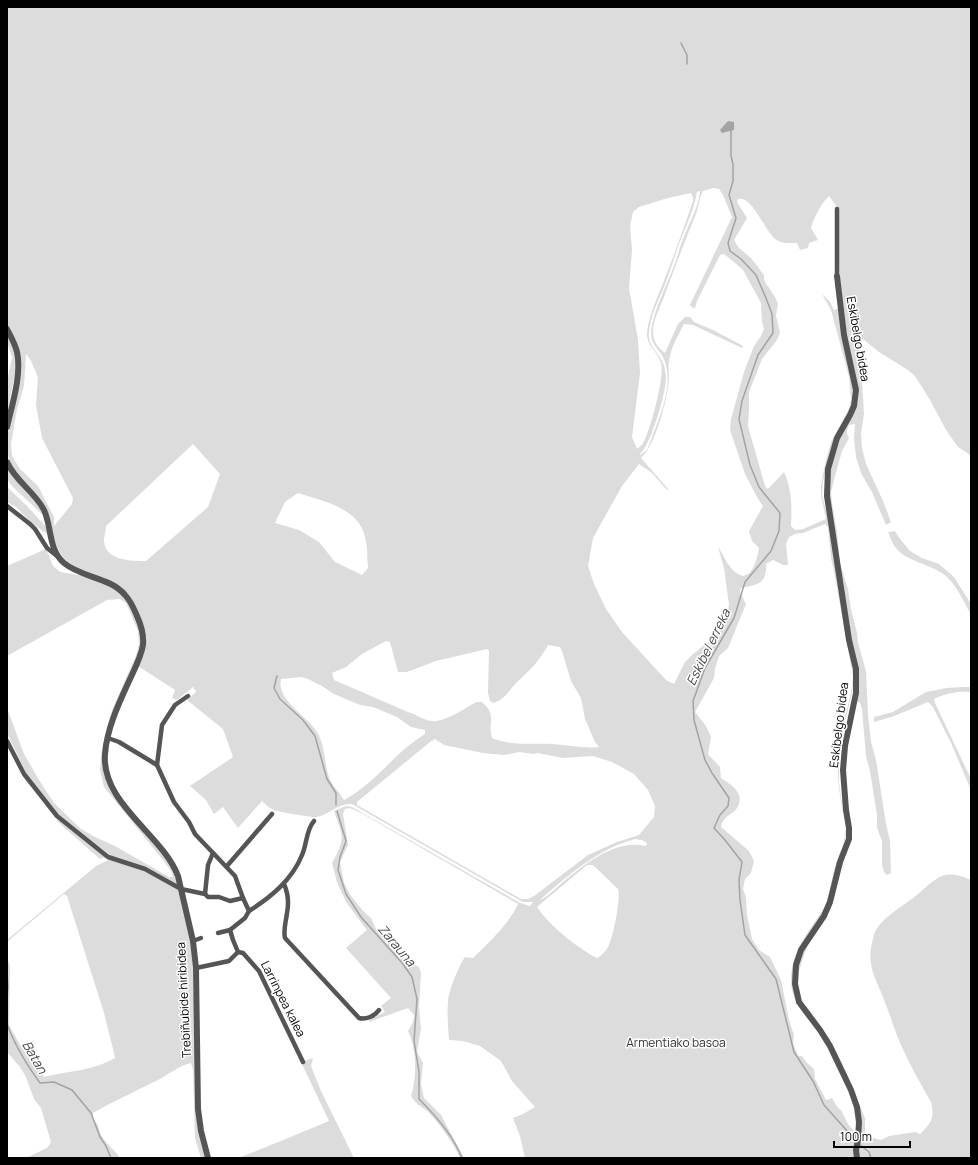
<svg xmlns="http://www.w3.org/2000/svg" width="978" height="1165" viewBox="0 0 978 1165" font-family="Manrope,sans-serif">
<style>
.green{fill:#dcdcdc;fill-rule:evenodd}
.water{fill:#a3a3a3}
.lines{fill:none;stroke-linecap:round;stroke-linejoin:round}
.stream{stroke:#a3a3a3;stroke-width:1.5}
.minor{stroke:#555;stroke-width:4.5}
.tertiary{stroke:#555;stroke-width:6}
.labels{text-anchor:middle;stroke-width:3;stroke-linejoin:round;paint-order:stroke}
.street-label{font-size:12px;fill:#000;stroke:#fff}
.park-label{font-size:12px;fill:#333;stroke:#fff}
.water-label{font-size:13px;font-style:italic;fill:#444;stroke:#fff}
</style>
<rect width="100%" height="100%" fill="#fff"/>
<g class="green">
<path d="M 7,7 L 971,7 L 971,457 L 969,454 L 958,447 L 946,430 L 930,400 L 915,376 L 908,370 L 879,352 L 863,339 L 860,347 L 864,414 L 861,433 L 862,448 L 866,464 L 883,501 L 891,522 L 886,525 L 872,492 L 861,473 L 856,457 L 854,438 L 855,424 L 849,425 C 847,430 846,433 849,438 L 842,451 L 835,476 L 831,492 L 832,503 L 837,532 L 840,564 L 848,589 L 851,609 L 857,633 L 858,643 L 866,671 L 868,715 L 871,742 L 876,760 L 886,824 L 890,841 L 891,873 L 887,875 L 884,872 L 882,865 L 882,841 L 877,828 L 877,815 L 870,771 L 866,756 L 862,709 L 860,703 L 857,701 L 854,707 L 848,730 L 844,760 L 845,784 L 850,822 L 850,840 L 841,869 L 831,908 L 808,943 L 799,971 L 798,983 L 799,992 L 802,1002 L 829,1038 L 845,1070 L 865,1118 L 865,1136 L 881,1140 L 889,1136 L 915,1132 L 920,1134 C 931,1124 935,1117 931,1102 C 920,1083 909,1063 900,1043 C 894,1029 890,1014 884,1000 C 880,988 872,975 871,963 C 869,954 872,941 875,932 C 882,917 905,905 918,894 C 938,877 944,868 971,880 L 971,1158 L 525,1158 L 520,1136 L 513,1118 L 523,1114 L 535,1107 L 512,1081 L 501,1061 L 480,1046 L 463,1041 L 449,1040 C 448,1027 447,1014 448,1002 C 448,991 459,966 465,957 L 473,958 C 489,942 508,925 518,904 L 363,814 L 350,808 L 345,809 L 343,814 L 348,845 L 340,862 L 344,883 L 351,896 L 364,912 L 371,918 L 376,929 L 407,961 L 419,967 L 421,973 L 419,1008 L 421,1028 L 417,1052 L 423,1063 L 421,1084 L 424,1098 L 441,1115 L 464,1158 L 460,1158 C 455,1145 437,1120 427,1111 C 420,1105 416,1105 411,1096 C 417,1077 417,1049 408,1031 L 413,1022 L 414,1015 L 408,1008 L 369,1022 L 369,1020 L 385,1012 L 381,1006 L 391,998 L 346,948 L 367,930 L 346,902 L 337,882 L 332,863 C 346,838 343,837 334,811 L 346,806 L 352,807 L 520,903 L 530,906 L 533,902 L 523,902 L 352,804 C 338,803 330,814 317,817 C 314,818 279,812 274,810 C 269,808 266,805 262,801 L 238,828 L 223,807 L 214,814 L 206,800 L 190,786 L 233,757 L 223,729 L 187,700 L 196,692 L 193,687 L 177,700 L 172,698 L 175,690 L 138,666 C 147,644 148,637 139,614 C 136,606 129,593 121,587 C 102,573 69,573 58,549 C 51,536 53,521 46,509 C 35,489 13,478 8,455 C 5,445 8,433 10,423 C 19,385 30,359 7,324 ZM 713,188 L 719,189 L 723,195 L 732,217 L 690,305 L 693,308 L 695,308 L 697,301 L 720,255 L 724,254 L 735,263 L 743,270 L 761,303 L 762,322 L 764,329 L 761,336 L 754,346 L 744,372 L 731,419 L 730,430 L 745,474 L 758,499 L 763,506 L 749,531 L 752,541 L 759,548 C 757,561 750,586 734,571 C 727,565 723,554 718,547 L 724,568 L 729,605 L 727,615 L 721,629 L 713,638 L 692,655 L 685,662 L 674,684 L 666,680 L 622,632 L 606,609 L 594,584 L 588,566 L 593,538 L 622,486 L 639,464 L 652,473 L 666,489 L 669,490 L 641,458 C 655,446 668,398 669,379 C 669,373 668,367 669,361 C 671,347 678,336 684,324 L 693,325 L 742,348 L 743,346 L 713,330 L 694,322 L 690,317 L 685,317 L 678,324 L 665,353 C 658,348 653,341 653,332 C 653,320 660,308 664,297 C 674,269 685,241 696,214 C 699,206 699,198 703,191 ZM 700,191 C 699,206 690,221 685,234 C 680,245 678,256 674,266 C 667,284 655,308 652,326 C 648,347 660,346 665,362 C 674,389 658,420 649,445 L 647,450 L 640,455 L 640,454 C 651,444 665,395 666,380 C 666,375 665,370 664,365 C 660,354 647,345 649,333 C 650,317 658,301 664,287 C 670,272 674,258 679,244 C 686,226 694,210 697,192 ZM 691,193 L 693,197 L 693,201 C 684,227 675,253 665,278 C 659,294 648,317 647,333 C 646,345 658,352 661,363 C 665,376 650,433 642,445 C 641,445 638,448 637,449 L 632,437 L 640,373 L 638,340 L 629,288 L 632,250 L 630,226 L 633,212 L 639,207 L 668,198 ZM 829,196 L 837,207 L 839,214 L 838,255 L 842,307 L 848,342 L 856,378 L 858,400 L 854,411 L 834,447 L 827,477 L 825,495 L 827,504 L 834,534 L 845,613 L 857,676 L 856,689 L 846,731 L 842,763 L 842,782 L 849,834 C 848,848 841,860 837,874 C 834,886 833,898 828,910 C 824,920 816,928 810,937 C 801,951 794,973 796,990 C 799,1008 815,1021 825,1035 C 841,1060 866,1111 859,1140 L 856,1139 L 857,1122 L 850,1094 L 825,1043 L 798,1004 L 794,993 L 793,985 L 795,961 L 803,943 L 823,913 L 828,901 L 835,871 L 844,846 L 846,835 L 839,782 L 839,758 L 841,739 L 852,693 L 854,672 L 842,612 L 834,557 L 832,534 L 822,495 L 823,481 L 830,451 L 836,436 L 850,413 L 854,399 L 853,380 L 843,337 L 839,308 L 834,310 L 830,302 L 822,294 L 831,310 L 849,377 L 851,400 L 848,411 L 831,442 L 825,464 L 821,486 L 821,496 L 826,519 L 803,529 L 795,530 L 791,526 C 792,508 792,489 784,472 L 768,489 L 765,486 L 748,426 L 749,410 L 749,392 L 762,359 L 777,340 L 780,333 L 776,315 L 778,304 L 775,297 L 764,280 L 764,275 L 751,258 L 738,247 L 734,240 L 747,218 L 737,202 L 738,199 C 752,195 765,231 775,239 C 782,244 789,243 797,243 L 800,250 L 808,248 L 809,243 L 818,240 L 811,228 C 814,217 821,204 829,196 ZM 26,354 L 30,359 L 38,377 L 36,405 L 42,438 L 73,498 L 72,504 L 54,526 L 54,517 L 38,486 L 20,469 L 12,456 L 11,444 L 17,409 L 24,386 ZM 193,444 L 220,474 L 208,507 L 146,561 C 132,561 105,561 104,541 C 104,536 106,531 106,526 ZM 298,493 C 323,501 359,508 365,537 C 368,547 367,558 368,568 L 362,575 L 335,562 L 319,542 L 299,530 L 275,523 L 285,502 ZM 825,524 L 828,527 L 831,558 L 834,571 L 853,677 C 851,705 838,732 838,760 C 837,774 839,788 841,802 C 843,815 847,829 844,841 C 842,850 837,858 835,867 C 831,880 830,895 824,908 C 821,913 817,918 814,923 C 802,940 791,958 791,981 C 791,1002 807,1017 818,1033 C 833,1055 860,1104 856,1130 L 854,1131 L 848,1124 L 841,1110 L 838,1108 L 832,1098 L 826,1100 L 815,1079 L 814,1069 L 807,1063 L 802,1056 L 798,1056 L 793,1043 L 794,1035 L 789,1020 L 781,980 L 770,957 L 759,950 L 752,939 L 747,915 L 746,897 L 743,889 L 745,879 L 751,873 L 754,861 L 749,851 L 721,827 C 724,815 731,816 737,808 C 746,793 731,785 721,778 L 720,767 L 708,754 L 711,737 L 706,726 L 695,712 L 714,678 L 715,669 L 719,656 L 728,648 L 746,604 L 740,592 L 741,588 C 757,585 767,584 766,564 L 773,560 L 783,565 L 788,565 L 786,544 L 789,537 L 795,534 L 803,533 ZM 386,641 L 390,642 L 398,672 L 407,672 L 436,661 L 487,649 L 489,651 L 488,693 L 490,701 L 493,703 C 504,700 508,692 516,683 C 530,670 538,663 548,645 L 560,647 L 562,651 L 571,681 L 581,698 L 585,719 L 595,742 L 599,747 C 585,749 569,745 553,744 C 533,743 511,746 492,738 C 487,723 498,716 482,702 L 476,702 C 466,708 443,723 432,721 C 423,720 416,714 408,712 L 334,680 L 332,673 L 346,667 L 362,654 ZM 301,677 L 308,679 L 322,686 L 334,694 L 360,705 L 373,707 L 397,717 L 411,727 L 425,730 L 425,734 C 416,740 407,746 400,753 C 382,770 365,789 344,800 C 339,792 330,783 328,774 C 324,760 325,745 317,732 C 307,716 276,700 281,679 ZM 435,739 L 444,745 L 483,753 L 504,755 L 519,752 L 534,754 L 538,753 L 563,758 L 593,756 L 612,762 L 634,774 L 648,790 L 655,806 L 654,817 L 639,835 L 617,842 L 588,855 L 534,896 L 528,899 L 521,899 L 357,805 L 357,802 L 430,742 ZM 635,839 L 642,840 L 647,843 L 646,846 C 615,839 585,864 563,882 C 556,888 549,895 541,900 L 542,898 C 570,874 598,849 635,839 ZM 587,865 L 593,865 L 618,889 C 621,899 613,938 608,947 C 605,952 602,955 597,958 C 577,948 549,925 537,907 Z"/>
<polygon points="7,335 15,351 17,364 7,414 7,382 12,357 7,342"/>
<polygon points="7,468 37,502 44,516 12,486 7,479"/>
<polygon points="7,487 26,505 48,529 48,535 32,523 16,507 7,502"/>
<path d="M 895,531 L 900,539 L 910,551 L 922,558 L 939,564 L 954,577 L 971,604 L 971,615 C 964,602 958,588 948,578 C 933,563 904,563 893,544 C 891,540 890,536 888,532 Z"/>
<polygon points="46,549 53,566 60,572 85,576 117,590 124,596 132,609 140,631 141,644 138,655 126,683 103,758 112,791 163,853 173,870 177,882 177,885 143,867 109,855 59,815 26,773 7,733 7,708 24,754 39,780 54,803 81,829 95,837 115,846 169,877 173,877 171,871 163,860 104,787 100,770 102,749 112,710 135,658 139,645 138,631 126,603 120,599 107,600 7,656 7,566"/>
<path d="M 964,687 L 971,687 L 971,692 C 958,691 946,693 934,699 L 935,703 L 971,779 L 971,790 L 951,743 L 933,707 L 928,702 L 894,716 L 874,722 L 874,717 L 893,712 L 926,692 L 946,688 Z"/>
<polygon points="57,819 105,857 100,859 57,821"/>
<path d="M 110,859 C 130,865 165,877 180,892 L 192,947 L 199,1134 L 205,1158 L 201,1158 L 195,1138 L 193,1070 L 191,1063 C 179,1066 169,1074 158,1080 C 136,1091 114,1101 93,1113 L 93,1119 C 101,1127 97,1129 102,1136 C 105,1143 114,1149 119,1156 L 119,1158 L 26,1158 L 47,1148 L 51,1142 L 41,1108 L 34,1099 L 26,1077 L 20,1067 L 7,1052 L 7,957 L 10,966 L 9,1025 L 19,1043 L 27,1055 L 35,1061 L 44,1077 C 67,1071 93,1071 115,1058 L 114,1053 L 104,1013 L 67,896 L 64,894 L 8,941 L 7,944 L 7,940 L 96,866 Z"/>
<polygon points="313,1058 311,1066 321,1091 354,1158 238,1158 276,1143 329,1121 301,1062"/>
</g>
<polygon class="water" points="728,121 734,122 734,130 722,133 720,130"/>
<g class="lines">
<g class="stream">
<polyline points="681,43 687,55 687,64"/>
<polyline points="731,130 731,156 733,164 733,181 729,195 736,218 728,243 730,251 741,259 756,275 766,298 772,314 773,333 758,355 742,401 739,419 750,465 759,487 780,513 779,531 771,551 745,582 734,618 705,668 693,701 694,720 705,760 712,773 729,798 728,806 720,815 714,828 725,840 742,862 739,880 740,900 745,935 776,979 794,1052 813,1081 824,1105 856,1141"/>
<polyline points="277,676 274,688 280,699 303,720 315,736 327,779 336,793 336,805"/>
<path d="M 337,811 L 346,841 L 340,857 L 338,870 L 346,894 L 361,917 L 403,964 L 412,977 L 417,999 L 414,1041 L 419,1072 L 419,1099 C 435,1115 454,1137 462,1158"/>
<polyline points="7,971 8,987 7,999"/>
<path d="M 7,1024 C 15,1046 27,1065 40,1083 L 54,1082 L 72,1090 L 91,1113 L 100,1137 L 106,1146 L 111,1158"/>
<polyline points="859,1144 869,1152 871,1158"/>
</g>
<g class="minor">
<polyline points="837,209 837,276"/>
<polyline points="7,506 30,524 35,529 47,548 57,556"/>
<polyline points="108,738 119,742 157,765 174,802 189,822 195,834 235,876 243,898 249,911 245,918 230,930 233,940 238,952 229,961 196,968"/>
<polyline points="7,741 24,774 57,816 108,857 145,869 181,889 205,894 208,897 219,897 230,901 243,898"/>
<polyline points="157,765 162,725 175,705 188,696"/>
<polyline points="227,866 272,814"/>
<path d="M 284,884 C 288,893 289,903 287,913 C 286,922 283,930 285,938 L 359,1018 C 366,1020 375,1016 379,1010"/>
<polyline points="205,894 208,865 213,853"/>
<path d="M 249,911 C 271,897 292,880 302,855 C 307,844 306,830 314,821"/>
<polyline points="218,933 230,930"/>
<polyline points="193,941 201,938"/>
<polyline points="238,952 243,953 259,971 303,1062"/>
</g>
<g class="tertiary">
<polyline points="837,276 844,335 856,390 854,406 850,415 837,438 828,469 827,496 849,640 856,669 856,693 845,746 843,770 846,810 849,828 849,839 840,862 830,902 824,916 801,950 796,965 795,984 799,1002 820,1030 830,1046 851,1090 857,1107 859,1122 858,1140 856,1150 857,1158"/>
<path d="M 7,329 C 11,337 15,344 17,352 C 22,374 12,405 7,427"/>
<path d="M 7,462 C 15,481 35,492 44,510 C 52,527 48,549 64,563 C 82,578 110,577 125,595 C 131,601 134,609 137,616 C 141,625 144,635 143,645 C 141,657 135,668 130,679 C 119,703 107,728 105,754 C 101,803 162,834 178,876 L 193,941 L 196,968 L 198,1109 L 201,1131 L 208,1158"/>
</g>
</g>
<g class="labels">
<g class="street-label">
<text transform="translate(858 339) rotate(80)" y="4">Eskibelgo bidea</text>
<text transform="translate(839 725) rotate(-83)" y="4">Eskibelgo bidea</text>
<text transform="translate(283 999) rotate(63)" y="4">Larrinpea kalea</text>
<text transform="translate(184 1000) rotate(-93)" y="4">Trebiñubide hiribidea</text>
</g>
<g class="park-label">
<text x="676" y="1047">Armentiako basoa</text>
</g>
<g class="water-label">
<text transform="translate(708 647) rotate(-64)" y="5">Eskibel erreka</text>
<text transform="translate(397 945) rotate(50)" y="5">Zarauna</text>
<text transform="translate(35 1057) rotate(60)" y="5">Batan</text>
</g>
</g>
<rect width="978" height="1165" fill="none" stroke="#000000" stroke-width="16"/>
<path d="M834 1141v6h76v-6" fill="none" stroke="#000000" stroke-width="2"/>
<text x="840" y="1141" font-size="12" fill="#000000" stroke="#ffffff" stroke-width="3" paint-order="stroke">100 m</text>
</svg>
